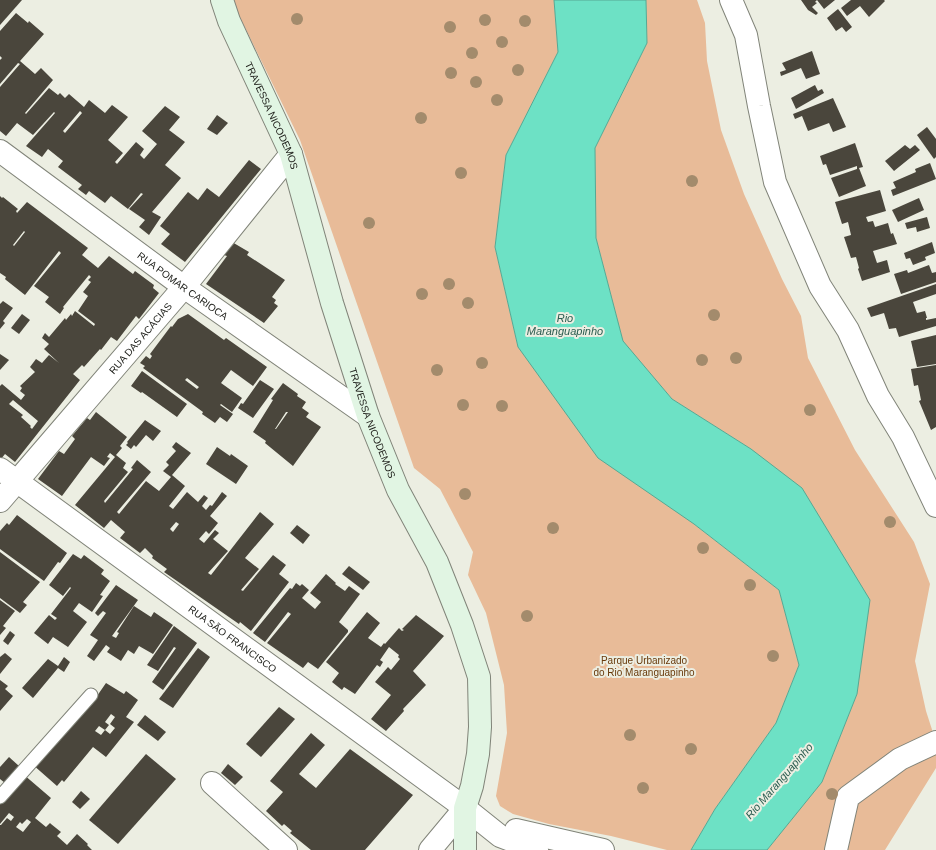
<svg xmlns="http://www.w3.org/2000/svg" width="936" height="850" viewBox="0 0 936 850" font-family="Helvetica,sans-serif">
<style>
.green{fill:#e8bb98}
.water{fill:#6de1c5;stroke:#56a893}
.building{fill:#4a463c;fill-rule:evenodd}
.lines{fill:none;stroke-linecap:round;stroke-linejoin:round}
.service-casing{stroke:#818479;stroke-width:15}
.minor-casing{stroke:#818479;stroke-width:24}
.secondary-casing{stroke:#818479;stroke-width:24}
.service{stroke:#fff;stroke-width:13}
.minor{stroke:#fff;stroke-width:22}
.secondary{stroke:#e1f5e3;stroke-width:22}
.tree{fill:#a38b6c}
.labels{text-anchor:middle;stroke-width:4;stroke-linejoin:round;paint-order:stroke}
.street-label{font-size:10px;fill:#21221d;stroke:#eceee2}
.park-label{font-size:10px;fill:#683a0b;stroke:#eceee2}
.water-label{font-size:11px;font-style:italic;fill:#2c5d51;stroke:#eceee2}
</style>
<rect width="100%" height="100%" fill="#eceee2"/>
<g class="green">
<polygon points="233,0 554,0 558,52 506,155 495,247 518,347 694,524 779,590 799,665 776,723 715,809 691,850 667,850 611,836 549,824 513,814 500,806 496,796 507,733 504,685 486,613 468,575 473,552 440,489 414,468 300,140 235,7"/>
<polygon points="646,0 697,0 705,23 707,61 721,130 744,194 782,279 801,316 808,358 855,450 914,542 930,584 915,661 926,711 936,742 936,768 885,850 767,850 822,781 857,694 751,449 672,399 623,342 596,238 595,148 647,43"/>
</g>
<polygon class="water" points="554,0 646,0 647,43 595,148 596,238 623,341 672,399 751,449 802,488 870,600 857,694 822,782 767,850 691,850 715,809 776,723 799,665 779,590 694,524 598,458 518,347 495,247 506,155 558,52"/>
<g class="building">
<polygon points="0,0 22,0 0,25"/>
<polygon points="801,0 835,0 824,9 817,0 815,2 817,3 812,7 818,13 816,15 808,10"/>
<polygon points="851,0 884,0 885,1 869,17 860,6 847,16 841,8"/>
<polygon points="838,9 852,27 846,32 842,27 836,31 827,18"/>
<path d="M 16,13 L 28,23 L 29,21 L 44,34 L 20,61 L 35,74 L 41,68 L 53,80 L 25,113 L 26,114 L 49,88 L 58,95 L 60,93 L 65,98 L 69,94 L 84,107 L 89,100 L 105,113 L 112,105 L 128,117 L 108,140 L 123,153 L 115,162 L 117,164 L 136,142 L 144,149 L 140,155 L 144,159 L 157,144 L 142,131 L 165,106 L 180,117 L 169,130 L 185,142 L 165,165 L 181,178 L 152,212 L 161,217 L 149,235 L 139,227 L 145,220 L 129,209 L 143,194 L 141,193 L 128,209 L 111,196 L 105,203 L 89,191 L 86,195 L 78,189 L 82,185 L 58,167 L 63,161 L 48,149 L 42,157 L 26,146 L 55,113 L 54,112 L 33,135 L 17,123 L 6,136 L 0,131 L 0,87 L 20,64 L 18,63 L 0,84 L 0,60 L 2,58 L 0,56 L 0,31 ZM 80,111 L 82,113 L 65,133 L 63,131 Z"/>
<polygon points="812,51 820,74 806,79 801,68 781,76 780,72 786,70 782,63"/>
<polygon points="815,85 818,91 822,89 824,93 796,109 791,98"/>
<polygon points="833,98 846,127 833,132 829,123 808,131 802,116 795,119 793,114"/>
<polygon points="217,115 228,123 217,135 207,129"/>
<polygon points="927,127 936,139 936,157 934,159 917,135"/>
<polygon points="855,143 863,167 859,168 866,186 839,197 831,178 857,169 857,166 830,175 826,164 823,165 820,156"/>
<polygon points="905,145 910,149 915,145 920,150 894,171 885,161"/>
<polygon points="249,160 261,169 185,262 161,244 170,234 160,226 188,192 198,200 207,188 219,197"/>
<polygon points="930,163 936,179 893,196 891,190 896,188 893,182 916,172 915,169"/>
<polygon points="880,190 886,211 866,217 868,222 873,221 875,227 888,223 891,234 893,233 897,244 873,251 877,263 887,260 890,272 862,281 858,269 859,268 856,257 851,258 844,237 851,235 848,222 842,224 835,202"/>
<path d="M 0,196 L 2,198 L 3,197 L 18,209 L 16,211 L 17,213 L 27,202 L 88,248 L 82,255 L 98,268 L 109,256 L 133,274 L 135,271 L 154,285 L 153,288 L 159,293 L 139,319 L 136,316 L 117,341 L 111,337 L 101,350 L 100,349 L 84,367 L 82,365 L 73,374 L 80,380 L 15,462 L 5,454 L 1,459 L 0,458 L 0,386 L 2,384 L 21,400 L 25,395 L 20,391 L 22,388 L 20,386 L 35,372 L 30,367 L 36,359 L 42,363 L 49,355 L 59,363 L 44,349 L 49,344 L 42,338 L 45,333 L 49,337 L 65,318 L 66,320 L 71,314 L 72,316 L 75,311 L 94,326 L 95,324 L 78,311 L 88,296 L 83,292 L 91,282 L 88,280 L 91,277 L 89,275 L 63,307 L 64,308 L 60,314 L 45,302 L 49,297 L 34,286 L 61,253 L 59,251 L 25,295 L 6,280 L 5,279 L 6,277 L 0,273 ZM 24,231 L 25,232 L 14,246 L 13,245 ZM 13,400 L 38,421 L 32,429 L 30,427 L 31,426 L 21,417 L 23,415 L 9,404 Z"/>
<polygon points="919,198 924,210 898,222 892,210"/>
<polygon points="927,217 930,228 917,232 916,227 907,229 905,223"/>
<polygon points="232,242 249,252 247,255 285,280 272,297 276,300 274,303 278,306 264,323 206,284 227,256 224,255"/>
<polygon points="932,242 935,253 925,257 926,260 913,265 910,258 906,259 904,253"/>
<polygon points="929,265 932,273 936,272 936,282 901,294 894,274 907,270 908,273"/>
<polygon points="936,284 936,294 913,302 917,313 925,311 927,318 926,318 926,320 936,318 936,326 899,337 896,328 889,329 884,313 871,317 867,308"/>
<polygon points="3,301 13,308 3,321 5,323 0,329 0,304"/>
<polygon points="22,314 30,320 19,334 11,328"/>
<path d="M 188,314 L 224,340 L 226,338 L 267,367 L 253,386 L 231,370 L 221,383 L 242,398 L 232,412 L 221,404 L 220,405 L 233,414 L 227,422 L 220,417 L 215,423 L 202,414 L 203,412 L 143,368 L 145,366 L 140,363 L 146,356 L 150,359 L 152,356 L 150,354 L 171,326 L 172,327 L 178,319 ZM 187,378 L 199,387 L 197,389 L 185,380 Z"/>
<polygon points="936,335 936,364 917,367 911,341"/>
<polygon points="0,354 9,360 0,370"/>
<polygon points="936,365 936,427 931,430 919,401 921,400 918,385 914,386 911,369"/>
<polygon points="142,371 187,404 177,417 142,392 141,393 131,386"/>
<polygon points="260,380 274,389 253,418 238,408 241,403 243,404"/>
<path d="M 283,383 L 298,394 L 297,396 L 306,402 L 302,408 L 309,413 L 306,417 L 321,427 L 293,466 L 265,443 L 266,441 L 253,432 L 273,400 L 271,399 ZM 286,412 L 288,412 L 276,429 L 275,429 Z"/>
<path d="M 96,412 L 127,437 L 120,446 L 122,448 L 116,455 L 126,463 L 123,468 L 128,472 L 104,501 L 105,503 L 133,469 L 131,468 L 137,460 L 151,472 L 117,512 L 119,514 L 146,481 L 159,491 L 171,477 L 163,471 L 169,465 L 166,462 L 176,451 L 172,447 L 176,442 L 191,453 L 172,475 L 185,486 L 169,506 L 173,509 L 187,492 L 198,502 L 204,495 L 208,498 L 202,506 L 206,510 L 210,505 L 212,506 L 222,492 L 227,496 L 210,516 L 218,523 L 209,534 L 206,531 L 199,539 L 204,543 L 215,530 L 219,533 L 213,539 L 228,551 L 208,573 L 211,575 L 260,512 L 274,524 L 245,558 L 259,569 L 241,590 L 243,591 L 273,555 L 286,565 L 279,574 L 289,582 L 251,631 L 240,622 L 239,624 L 164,572 L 167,569 L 152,558 L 153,556 L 145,548 L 140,553 L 120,538 L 125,532 L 111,520 L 104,528 L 75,505 L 115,457 L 110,453 L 107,457 L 110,458 L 104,466 L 91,457 L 62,496 L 38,479 L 59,451 L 64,454 L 75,439 L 72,436 L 87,418 L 90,420 ZM 176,522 L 179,524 L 173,532 L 170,529 Z"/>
<polygon points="145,420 161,431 153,441 146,435 136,447 134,445 131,449 126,445 128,443 127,442"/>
<polygon points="217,447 230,456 231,454 248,466 236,484 206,464"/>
<polygon points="17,515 67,553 60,563 58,562 44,581 0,549 0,531 7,523 9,525"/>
<polygon points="297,525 310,535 303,544 290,533"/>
<polygon points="0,552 40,582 23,602 27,605 20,613 0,598"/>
<polygon points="73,554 81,559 84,555 104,570 101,574 110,581 100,595 103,596 92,612 79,603 73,611 87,622 68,647 53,637 48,644 34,633 49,615 55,620 57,618 51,614 71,588 70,587 63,596 49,585"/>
<polygon points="349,566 370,582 363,590 342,574"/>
<polygon points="326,574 336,583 335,584 345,591 349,586 360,594 339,622 348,630 348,632 318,669 308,662 303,668 267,643 291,614 288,612 265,642 253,633 290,588 292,589 296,583 300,586 302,584 309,590 302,598 315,609 321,602 310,593"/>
<polygon points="116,585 138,600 112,636 116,638 119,633 117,632 134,606 151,617 154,612 173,625 153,654 139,646 134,654 128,650 121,661 107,652 110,648 106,645 94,661 87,656 98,640 90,635 106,613 103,611 98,616 95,613"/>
<polygon points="0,600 15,611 3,626 6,628 0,635"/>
<polygon points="367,612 380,623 368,638 381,647 384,643 385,644 399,628 402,631 404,630 402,629 416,615 444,636 413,671 426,685 403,709 404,711 386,731 371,719 391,695 375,682 388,667 391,670 400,659 398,657 399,655 389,647 380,660 383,662 380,667 377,665 355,694 344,687 342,690 332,682 339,673 326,662"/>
<polygon points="174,626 197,643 163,690 152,682 176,648 174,647 158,671 147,665"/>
<polygon points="10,631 15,635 8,645 3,641"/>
<polygon points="198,648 210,657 173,708 159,699"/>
<polygon points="5,653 12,659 0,674 0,657"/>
<polygon points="64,657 70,662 64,672 58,668 33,698 22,688 48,659 58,666"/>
<polygon points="0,680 8,686 5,689 13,696 0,711"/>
<path d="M 106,683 L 124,694 L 126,691 L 138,700 L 126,717 L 134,722 L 106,757 L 93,747 L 64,782 L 62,780 L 57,786 L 32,764 L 97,696 ZM 111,714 L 115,717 L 110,724 L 115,728 L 110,734 L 105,730 L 101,735 L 95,731 L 99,726 L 105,730 L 109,725 L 105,722 Z"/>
<polygon points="279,707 295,719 261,757 246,744"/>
<polygon points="145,715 166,732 158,741 137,725"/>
<polygon points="311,733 325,745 299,774 316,788 350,749 413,795 365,850 311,850 290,833 292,831 284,824 282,826 266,811 283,792 270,781"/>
<polygon points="146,754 176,779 118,844 89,820"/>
<polygon points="9,757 19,766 5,783 0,779 0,767"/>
<polygon points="228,764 243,777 235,785 221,773"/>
<path d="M 23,774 L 51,798 L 35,818 L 46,827 L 50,823 L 51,824 L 61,832 L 57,836 L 67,845 L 77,834 L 88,844 L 87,845 L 92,850 L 0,850 L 0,825 L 1,825 L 7,818 L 11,821 L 14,817 L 9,813 L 0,824 L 0,801 ZM 27,819 L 31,822 L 23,832 L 16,827 L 20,822 L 22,824 Z"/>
<polygon points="81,791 90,799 80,809 72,802"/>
</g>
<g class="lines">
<defs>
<polyline id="service" points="0,797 91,695"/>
<g id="minor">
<polyline points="731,0 746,35 759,106 775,182 820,286 848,330 878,396 903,437 936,506"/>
<path id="s1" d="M 0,151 L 184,287 L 368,416"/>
<path id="s2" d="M 0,469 L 465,808 L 500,836 L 537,850"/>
<path id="s3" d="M 0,501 L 184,287 L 291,154"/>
<polyline points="212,783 286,850"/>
<polyline points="516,830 603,850"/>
<polyline points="430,850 465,808"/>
<polyline points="836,850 848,797 900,759 936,742"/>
</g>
<g id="secondary">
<path id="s4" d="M 222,0 L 229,21 L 291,154 L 332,303 L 368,416 L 398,490 L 437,562 L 462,625 L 479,677 L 480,727 L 478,754 L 472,786 L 465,808 L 465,850"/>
</g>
</defs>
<use href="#service" class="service-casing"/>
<use href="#minor" class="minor-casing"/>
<use href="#secondary" class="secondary-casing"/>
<use href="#service" class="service"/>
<use href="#minor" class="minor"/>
<use href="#secondary" class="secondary"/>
</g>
<g class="tree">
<circle cx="297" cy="19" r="6"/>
<circle cx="485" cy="20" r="6"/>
<circle cx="525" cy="21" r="6"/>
<circle cx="450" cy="27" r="6"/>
<circle cx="502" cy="42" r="6"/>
<circle cx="472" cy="53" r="6"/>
<circle cx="518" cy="70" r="6"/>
<circle cx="451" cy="73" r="6"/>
<circle cx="476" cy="82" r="6"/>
<circle cx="497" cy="100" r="6"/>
<circle cx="421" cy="118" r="6"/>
<circle cx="461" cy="173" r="6"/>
<circle cx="692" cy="181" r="6"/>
<circle cx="369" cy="223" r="6"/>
<circle cx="449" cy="284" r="6"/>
<circle cx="422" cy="294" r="6"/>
<circle cx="468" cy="303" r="6"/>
<circle cx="714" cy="315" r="6"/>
<circle cx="736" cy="358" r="6"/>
<circle cx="702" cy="360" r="6"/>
<circle cx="482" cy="363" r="6"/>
<circle cx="437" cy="370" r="6"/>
<circle cx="463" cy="405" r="6"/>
<circle cx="502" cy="406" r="6"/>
<circle cx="810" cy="410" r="6"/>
<circle cx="465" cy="494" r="6"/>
<circle cx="890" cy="522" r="6"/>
<circle cx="553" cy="528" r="6"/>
<circle cx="703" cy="548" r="6"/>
<circle cx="750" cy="585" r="6"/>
<circle cx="527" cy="616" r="6"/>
<circle cx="773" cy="656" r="6"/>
<circle cx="630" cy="735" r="6"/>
<circle cx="691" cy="749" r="6"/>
<circle cx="643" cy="788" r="6"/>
<circle cx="832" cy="794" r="6"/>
</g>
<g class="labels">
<g class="street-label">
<text dy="4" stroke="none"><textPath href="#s4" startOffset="126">TRAVESSA NICODEMOS</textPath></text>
<text dy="4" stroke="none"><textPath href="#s1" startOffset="227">RUA POMAR CARIOCA</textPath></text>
<text dy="4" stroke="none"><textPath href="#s3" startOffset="215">RUA DAS ACÁCIAS</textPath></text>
<text dy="4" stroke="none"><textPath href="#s4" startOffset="450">TRAVESSA NICODEMOS</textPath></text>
<text dy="4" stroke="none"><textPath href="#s2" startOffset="288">RUA SÃO FRANCISCO</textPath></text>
</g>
<g class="park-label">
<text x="644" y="664">Parque Urbanizado<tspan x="644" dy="12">do Rio Maranguapinho</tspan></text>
</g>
<g class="water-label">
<text x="565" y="322">Rio<tspan x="565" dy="13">Maranguapinho</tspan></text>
<text transform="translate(779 781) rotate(-49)" y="4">Rio Maranguapinho</text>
</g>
</g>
</svg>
